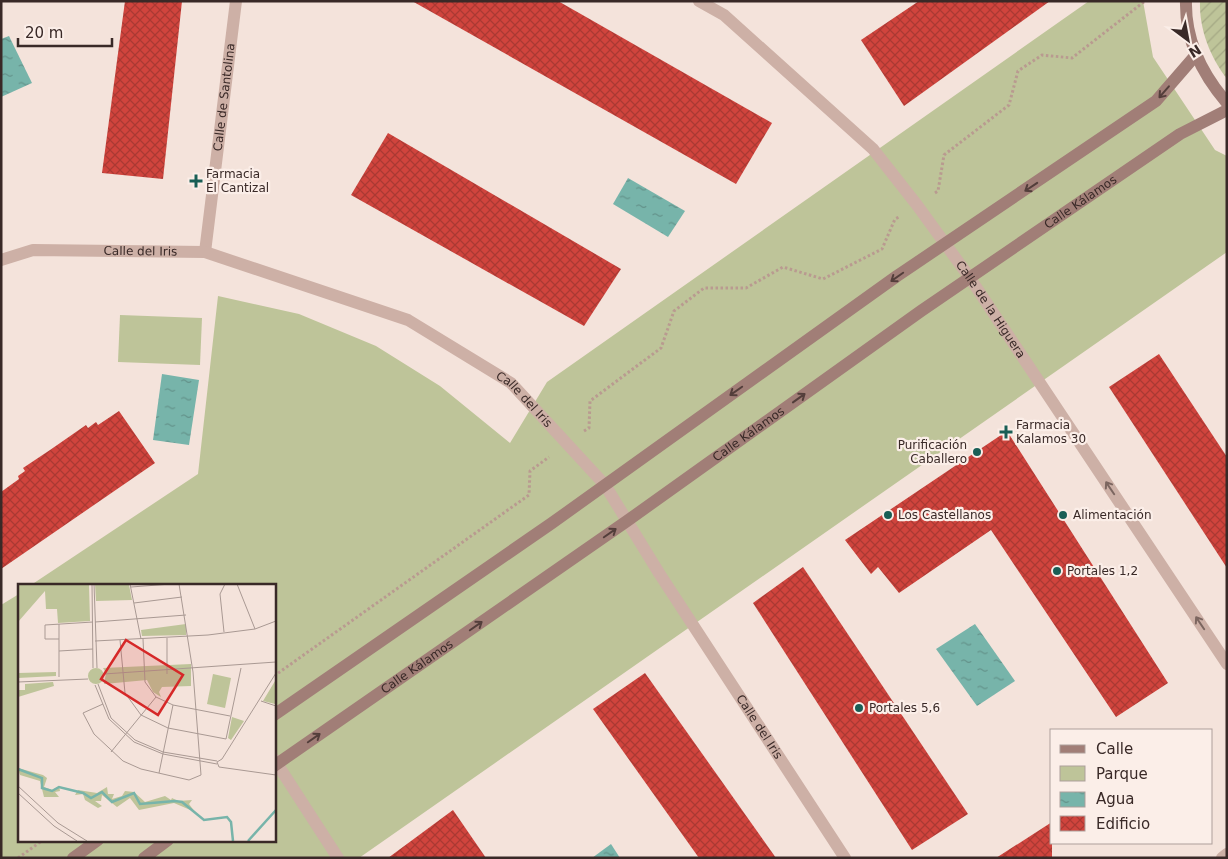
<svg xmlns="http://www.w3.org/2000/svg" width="1228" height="859" viewBox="0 0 1228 859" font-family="'DejaVu Sans',sans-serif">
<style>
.green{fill:#bec499}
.garden{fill:url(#garden-furrows)}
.water{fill:url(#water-ripples)}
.building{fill:url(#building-cross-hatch)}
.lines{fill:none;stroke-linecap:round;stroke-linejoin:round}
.path{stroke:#b99a90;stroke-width:3;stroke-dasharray:2.5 2.5;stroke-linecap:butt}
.street{stroke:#cdb0a6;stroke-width:12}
.secondary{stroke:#a17e77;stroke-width:12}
.oneway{stroke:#533e3b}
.oneway2{stroke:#7c6660}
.poi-dot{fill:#195e55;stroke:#fbeee8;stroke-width:2}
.labels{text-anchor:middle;stroke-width:4.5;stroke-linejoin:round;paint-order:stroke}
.street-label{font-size:12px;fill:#392927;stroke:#fbeee8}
.poi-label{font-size:12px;fill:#392927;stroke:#fbeee8;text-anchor:start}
.inset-river{fill:none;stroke:#77b4aa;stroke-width:2.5}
.inset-road{fill:none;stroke:#a99993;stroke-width:1}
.view{fill:#d62828;fill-opacity:0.15;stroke:#d62828;stroke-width:2.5}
.inset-edge{fill:none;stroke:#392927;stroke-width:2.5}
</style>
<defs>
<pattern id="garden-furrows" width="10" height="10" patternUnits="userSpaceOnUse" patternTransform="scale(1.25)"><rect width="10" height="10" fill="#bec499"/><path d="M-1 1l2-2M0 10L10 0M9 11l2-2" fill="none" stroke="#a4a884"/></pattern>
<pattern id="water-ripples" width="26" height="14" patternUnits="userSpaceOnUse" patternTransform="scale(1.25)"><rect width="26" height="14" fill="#77b4aa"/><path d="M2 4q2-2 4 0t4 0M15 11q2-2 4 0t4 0" fill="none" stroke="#63928a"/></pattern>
<pattern id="building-cross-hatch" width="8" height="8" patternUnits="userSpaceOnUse" patternTransform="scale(1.25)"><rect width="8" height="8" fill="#d0443d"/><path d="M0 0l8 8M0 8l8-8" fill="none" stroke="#aa3933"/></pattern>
</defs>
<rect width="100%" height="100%" fill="#f4e3db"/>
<g class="green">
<polygon points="1089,1 1143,1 1153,57 1215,150 1227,156 1227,252 359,858 1,858 1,605 19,594 19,840 274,840 274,585 31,585 198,474 218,296 299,314 376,346 440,386 510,443 547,382"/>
<polygon points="120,315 202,318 200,365 118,362"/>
</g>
<path class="garden" d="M 1200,1 L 1227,1 L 1227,79 C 1210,57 1199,29 1200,1 Z"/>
<g class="water">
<polygon points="9,36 32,83 1,97 1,39"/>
<polygon points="628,178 685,211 668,237 613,204"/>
<polygon points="162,374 199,380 189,445 153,440"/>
<polygon points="975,624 1015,681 977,706 936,649"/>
<polygon points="611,844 620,858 592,858"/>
</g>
<g class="building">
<polygon points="125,1 182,1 163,179 102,173"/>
<polygon points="412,1 558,1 772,123 736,184"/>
<polygon points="919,1 1050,1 904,106 861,40"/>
<polygon points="388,133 621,269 584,326 351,195"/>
<polygon points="1159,354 1227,457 1227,568 1109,387"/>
<polygon points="119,411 155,463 1,569 1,492 19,479 18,476 25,471 23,468 50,450 86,425 88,428 96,422 98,425"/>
<polygon points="1007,431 1168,683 1116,717 991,530 899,593 878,567 871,574 845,540"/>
<polygon points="803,567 968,814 912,850 753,603"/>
<polygon points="645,673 776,858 699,858 593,709"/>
<polygon points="453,810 486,858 388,858"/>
<polygon points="1052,822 1052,858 996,858"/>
</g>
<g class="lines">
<g class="path">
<polyline points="935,193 938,191 944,155 1009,105 1018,71 1042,55 1072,58 1145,1"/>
<polyline points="584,431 589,428 590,401 661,348 674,311 704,288 746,288 783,267 823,279 882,249 895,219 899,217"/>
<polyline points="274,676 529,495 530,471 549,457"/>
<polyline points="18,858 43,840"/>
</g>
<g class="street">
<path id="s1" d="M 699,1 L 724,15 L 873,149 L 917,205 L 970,278 L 1227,664"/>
<path id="s2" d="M 205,252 L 236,1"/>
<path id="s3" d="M 1,260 L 33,250 L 205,252 L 408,320 L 511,383 L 605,485 L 659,573 L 845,858"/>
<polyline points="274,759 338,858"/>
<polyline points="1222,858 1227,854"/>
</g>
<g class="secondary">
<path d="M 1186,1 C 1185,40 1202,74 1227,103"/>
<polyline points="274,715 552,523 897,276 1156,101 1195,56"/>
<path id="s4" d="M 274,766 L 627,521 L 921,311 L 1180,134 L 1227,110"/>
<polyline points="73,858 98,840"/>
<polyline points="144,858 168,840"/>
</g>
</g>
<defs><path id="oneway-shaft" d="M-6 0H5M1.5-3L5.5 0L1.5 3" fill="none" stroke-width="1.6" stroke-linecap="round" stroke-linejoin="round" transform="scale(1.25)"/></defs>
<g class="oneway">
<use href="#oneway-shaft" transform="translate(1164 92) rotate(131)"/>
<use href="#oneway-shaft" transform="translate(1031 187) rotate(146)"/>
<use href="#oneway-shaft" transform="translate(897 277) rotate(145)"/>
<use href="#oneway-shaft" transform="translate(736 391) rotate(145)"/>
<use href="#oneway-shaft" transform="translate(799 398) rotate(-36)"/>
<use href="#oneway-shaft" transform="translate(610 533) rotate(-35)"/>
<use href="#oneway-shaft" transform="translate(476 626) rotate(-35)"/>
<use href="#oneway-shaft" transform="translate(314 738) rotate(-35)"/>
</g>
<g class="oneway2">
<use href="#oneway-shaft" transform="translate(1110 488) rotate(-124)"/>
<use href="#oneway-shaft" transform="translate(1200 623) rotate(-124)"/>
</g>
<g class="poi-dot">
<path d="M193.5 173.5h5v5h5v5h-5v5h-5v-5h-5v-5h5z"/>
<path d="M1003.5 424.5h5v5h5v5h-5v5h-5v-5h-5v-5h5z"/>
<circle cx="977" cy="452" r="5"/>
<circle cx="888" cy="515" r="5"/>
<circle cx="1063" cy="515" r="5"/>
<circle cx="1057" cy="571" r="5"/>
<circle cx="859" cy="708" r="5"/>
</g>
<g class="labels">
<g class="street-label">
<text dy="4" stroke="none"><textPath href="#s2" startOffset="156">Calle de Santolina</textPath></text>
<text dy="4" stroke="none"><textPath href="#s4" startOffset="984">Calle Kálamos</textPath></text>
<text dy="4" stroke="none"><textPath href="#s3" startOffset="141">Calle del Iris</textPath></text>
<text dy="4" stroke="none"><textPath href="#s1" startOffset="428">Calle de la Higuera</textPath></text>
<text dy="4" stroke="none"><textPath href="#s3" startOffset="561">Calle del Iris</textPath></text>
<text dy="4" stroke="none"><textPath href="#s4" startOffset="579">Calle Kálamos</textPath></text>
<text dy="4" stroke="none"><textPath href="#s4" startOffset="174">Calle Kálamos</textPath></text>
<text dy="4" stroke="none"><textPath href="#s3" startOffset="966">Calle del Iris</textPath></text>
</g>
<g class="poi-label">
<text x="206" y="178">Farmacia<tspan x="206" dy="14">El Cantizal</tspan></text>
<text x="1016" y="429">Farmacia<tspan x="1016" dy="14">Kalamos 30</tspan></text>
<text x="967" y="449" text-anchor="end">Purificación<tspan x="967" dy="14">Caballero</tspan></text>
<text x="898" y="519">Los Castellanos</text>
<text x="1073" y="519">Alimentación</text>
<text x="1067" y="575">Portales 1,2</text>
<text x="869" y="712">Portales 5,6</text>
</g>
</g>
<g transform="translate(18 584)">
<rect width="258" height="258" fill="#f4e3db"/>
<path d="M 0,0 L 71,0 L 72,37 L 40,39 L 39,25 L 28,25 L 27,7 L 0,38 ZM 77,0 L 111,1 L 114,16 L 78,17 ZM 168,40 L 168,51 L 124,52 L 123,46 ZM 173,80 L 173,102 L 144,103 L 141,108 L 143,113 L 135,108 L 129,96 L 86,100 L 88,89 L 85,84 ZM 195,90 L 213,94 L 207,124 L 189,120 ZM 257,97 L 257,120 L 245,117 ZM 35,98 L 36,102 L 0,113 L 0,106 L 7,106 L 7,100 ZM 214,133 L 226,137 L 213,156 L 210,154 Z" fill="#bec499"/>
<path d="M 0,184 L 25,191 L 29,194 L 26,203 L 34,206 L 41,202 L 42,207 L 37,208 L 41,213 L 26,213 L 22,197 L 2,191 ZM 89,203 L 90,210 L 96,210 L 94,215 L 104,212 L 107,207 L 116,208 L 127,218 L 147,212 L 153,216 L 154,214 L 160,217 L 174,216 L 171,220 L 177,228 L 156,219 L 121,226 L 112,214 L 99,223 L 84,211 L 83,217 L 77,217 L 84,222 L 80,224 L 67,216 L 65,210 L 57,211 L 60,206 L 79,209 Z" fill="#bec499"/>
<path d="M70 92a8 8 0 1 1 16 0a8 8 0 1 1-16 0ZM 38,88 L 38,92 L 0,94 L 0,89 Z" fill="#bec499"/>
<path class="inset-river" d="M 0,185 L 24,194 L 24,204 L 34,207 L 41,203 L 65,209 L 73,214 L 84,208 L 94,218 L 116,209 L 122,220 L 157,217 L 164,218 L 186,236 L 209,233 L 213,238 L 215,257M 230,257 L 258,226"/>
<path class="inset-road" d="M 74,0 L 75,84M 76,0 L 79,84M 112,0 L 123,55M 219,0 L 237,45M 113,3 L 153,0M 116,19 L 164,13M 77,38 L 168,31M 41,40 L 41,93M 206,48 L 202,10 L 207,0M 149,54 L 149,90M 41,55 L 27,55 L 27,41 L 75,38M 125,55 L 127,98 L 138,113 L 155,121 L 212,132M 102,56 L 107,109 L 123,131 L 150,144 L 208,155 L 223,84M 77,57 L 190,51 L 237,45 L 258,37M 41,67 L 75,65M 86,90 L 258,78M 0,98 L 70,95M 80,100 L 93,134 L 117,156 L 145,168 L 199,177M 77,101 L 91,135 L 116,158 L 145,170 L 199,180M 243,117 L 258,122M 85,120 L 65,129 L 76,150 L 105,177 L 123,185 L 171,196 L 183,191 L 175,88 L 161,0M 93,168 L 138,113M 204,175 L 258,89M 204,175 L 199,178 L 201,183 L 258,191M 141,189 L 155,121M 0,202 L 40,239 L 69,257M 0,209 L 36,242 L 59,257"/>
<path class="view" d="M 108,56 L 165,91 L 140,131 L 83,95 Z"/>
<rect width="258" height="258" class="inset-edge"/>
</g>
<rect width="1228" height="859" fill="none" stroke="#392927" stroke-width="5"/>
<rect x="1050" y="729" width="162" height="115" fill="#fbeee8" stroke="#ad9f9b"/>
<rect x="1060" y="745" width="25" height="8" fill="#a17e77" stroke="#ad9f9b"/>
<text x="1096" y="754" font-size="15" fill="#392927">Calle</text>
<rect x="1060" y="766" width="25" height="15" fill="#bec499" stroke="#ad9f9b"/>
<text x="1096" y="779" font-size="15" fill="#392927">Parque</text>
<rect x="1060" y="792" width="25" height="15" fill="url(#water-ripples)" stroke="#ad9f9b"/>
<text x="1096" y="804" font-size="15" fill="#392927">Agua</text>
<rect x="1060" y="816" width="25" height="15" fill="url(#building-cross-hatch)" stroke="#ad9f9b"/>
<text x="1096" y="829" font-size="15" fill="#392927">Edificio</text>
<g transform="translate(1188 40) rotate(148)" stroke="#fbeee8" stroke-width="4" paint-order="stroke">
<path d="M0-4L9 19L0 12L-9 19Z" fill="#392927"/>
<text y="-8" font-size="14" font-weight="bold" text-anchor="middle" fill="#392927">N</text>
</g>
<path d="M18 38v8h94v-8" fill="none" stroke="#392927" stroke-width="2.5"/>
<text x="25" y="38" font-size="15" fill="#392927" stroke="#fbeee8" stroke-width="4" paint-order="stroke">20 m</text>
</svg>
